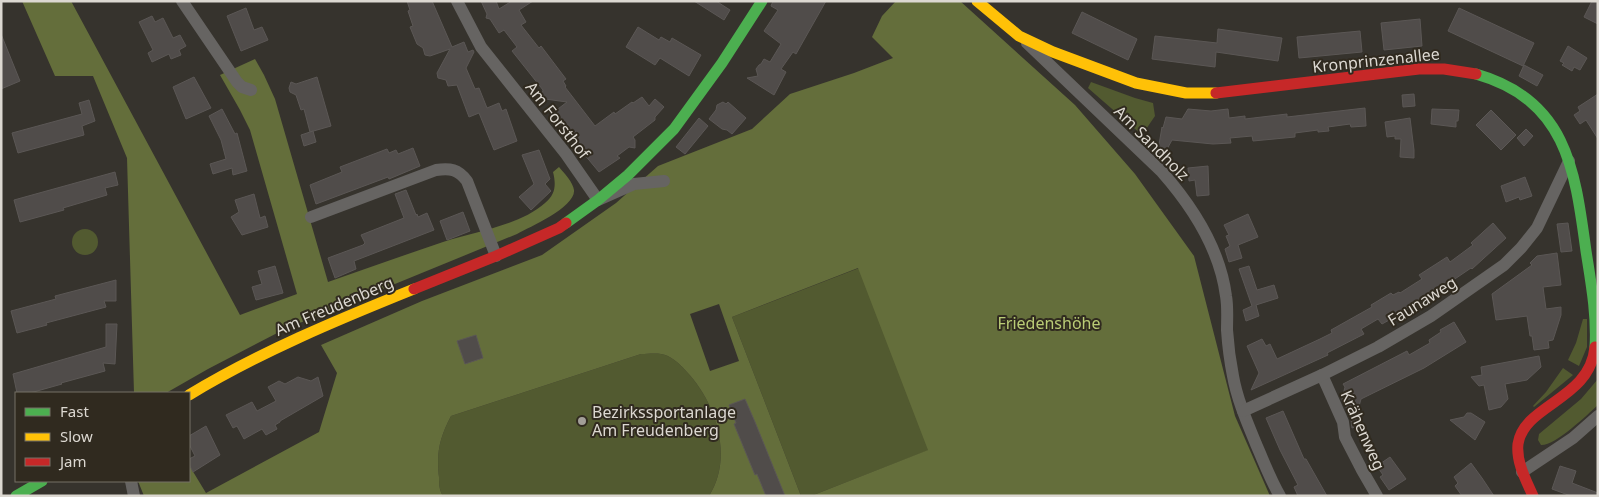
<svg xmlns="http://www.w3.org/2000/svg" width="1599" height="497" viewBox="0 0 1599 497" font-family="'Noto Sans',sans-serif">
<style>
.green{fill:#525a30}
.forest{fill:#646e3b;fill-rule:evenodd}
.building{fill:#504c4a;stroke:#5b5755}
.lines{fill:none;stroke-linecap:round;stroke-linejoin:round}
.street{stroke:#666462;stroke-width:12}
.fast{stroke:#4caf50;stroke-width:11}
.slow{stroke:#ffc107;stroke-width:11}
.jam{stroke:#c62828;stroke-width:11}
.poi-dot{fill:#a29e98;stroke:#302a1f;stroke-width:2}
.labels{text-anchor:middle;stroke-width:4;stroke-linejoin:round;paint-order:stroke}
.street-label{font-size:16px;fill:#dcd8d1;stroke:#302a1f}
.park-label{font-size:16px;fill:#bacc76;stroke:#302a1f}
.poi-label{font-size:16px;fill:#dcd8d1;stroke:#302a1f;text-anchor:start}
</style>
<rect width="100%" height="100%" fill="#36332d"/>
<g class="green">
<polygon points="1091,82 1135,98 1153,103 1155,116 1142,135 1088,88"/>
<circle cx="85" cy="242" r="13"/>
<polygon points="859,268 929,450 811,496 801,496 732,317"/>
<polygon points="1583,319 1587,319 1587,347 1579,366 1568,360 1576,343"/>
<path d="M 641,354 C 647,354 655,353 661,354 C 670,355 680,364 686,371 C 716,402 734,457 709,496 L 443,496 C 439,490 439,483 439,477 C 436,452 440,437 451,416 Z"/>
<polygon points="1563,368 1573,375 1534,407 1533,406 1546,392"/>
<path d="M 1598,379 L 1598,405 C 1587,415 1555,446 1541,445 L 1538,440 L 1539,434 L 1581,399 Z"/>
</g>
<g class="forest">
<path d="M 22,1 L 71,1 L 240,315 L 297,294 L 250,130 L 240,110 L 220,75 L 255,59 L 264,75 L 275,99 L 328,282 C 366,269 404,255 443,242 C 476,231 519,226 545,203 C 556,194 556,184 553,172 L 559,167 C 564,173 573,182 574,190 C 576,207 530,227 517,234 L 285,329 L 208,369 L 166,393 L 134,393 L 127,158 L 93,76 L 55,76 Z"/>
<path d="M 896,1 L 960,1 L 1075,105 L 1135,174 L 1194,256 L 1235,416 L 1270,496 L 811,496 L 928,450 L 858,268 L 732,317 L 801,496 L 709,496 C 734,457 716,402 686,371 C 680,364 670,355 661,354 C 655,353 647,354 641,354 L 451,416 C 440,437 436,452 439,477 C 439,483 439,490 443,496 L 144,496 L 138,481 L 189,481 L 189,465 L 206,493 L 319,432 L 337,373 L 321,345 L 422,301 L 542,255 L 616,203 L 658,166 L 752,129 L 790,94 L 854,73 L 893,58 L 872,37 L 882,16 ZM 719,304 L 739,361 L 710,371 L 690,314 Z"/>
</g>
<g class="building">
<polygon points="407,1 432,1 452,47 464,42 468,52 473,50 474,52 466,68 475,89 479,88 487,108 499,103 502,111 506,109 517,141 494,150 479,113 469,117 457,85 448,86 446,80 438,78 437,73 450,49 430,56 425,55 423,48 417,44 410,27 413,26 408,11 410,10"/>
<polygon points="481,1 496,1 499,9 512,1 533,1 519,10 526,22 521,25 539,48 541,46 566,79 563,81 566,86 565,87 595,126 614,112 615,114 632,102 633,103 642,97 649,106 655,99 664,107 655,117 655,120 633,137 635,140 635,148 629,147 617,156 620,158 599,172 584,154 586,154 571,134 561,124 561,120 554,112 567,102 545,99 542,95 543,90 512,51 517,47 504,30 499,33 490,19 486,18 487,14"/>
<polygon points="694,1 716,1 730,10 724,20"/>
<polygon points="773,1 826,1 796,54 793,52 781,69 786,72 774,95 747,78 758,76 756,69 759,65 761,64 764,59 770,62 781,44 764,31 778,10 771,6"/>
<polygon points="1592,1 1598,1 1598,24 1584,17"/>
<polygon points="246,8 254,30 262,27 268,40 241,51 227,16"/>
<polygon points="1459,8 1534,43 1523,66 1448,31"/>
<polygon points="1082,12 1137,39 1128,60 1072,33"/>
<polygon points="152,16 155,22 163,18 173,38 180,35 186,46 179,50 181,55 171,59 169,54 152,62 148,53 153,50 139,22"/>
<polygon points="1420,19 1422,46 1384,50 1381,23"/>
<polygon points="638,27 659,40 661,37 670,42 672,38 701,55 689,76 660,58 655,65 626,47"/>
<polygon points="1218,29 1282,38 1278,61 1216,52 1215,67 1152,59 1155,36 1217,43"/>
<polygon points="1360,31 1362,52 1299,58 1297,37"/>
<polygon points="1,34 20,81 1,89"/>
<polygon points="1568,46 1587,58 1580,70 1574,67 1572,71 1562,65 1564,63 1560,61"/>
<polygon points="1524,65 1543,75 1537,86 1519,76"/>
<polygon points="194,77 211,108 186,119 173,87"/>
<polygon points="317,77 331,126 310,132 304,109 301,110 296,95 290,92 289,88 291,82 296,84"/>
<polygon points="1414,94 1415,106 1403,107 1402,95"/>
<polygon points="1598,94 1598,139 1586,120 1580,124 1574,115 1580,111 1578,107"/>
<polygon points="89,100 95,121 82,126 84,135 18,153 12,133 82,114 79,103"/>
<polygon points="723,102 726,104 728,102 746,118 732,134 727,130 722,129 709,119 716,110 717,105"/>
<polygon points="1365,108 1366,126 1351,127 1350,124 1328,127 1329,131 1318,132 1318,130 1295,133 1295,137 1253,141 1252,136 1230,138 1231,143 1213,144 1172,140 1161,160 1157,156 1162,127 1163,128 1166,117 1182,119 1188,109 1211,111 1228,109 1229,118 1245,116 1245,119 1287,114 1287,117"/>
<polygon points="222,109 235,134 237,133 247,171 233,175 232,168 213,174 210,164 226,159 221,140 209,116"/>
<polygon points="1432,109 1459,110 1458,121 1456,121 1456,127 1431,124"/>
<polygon points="1491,110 1516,135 1501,150 1476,125"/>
<polygon points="699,118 708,126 685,154 676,147"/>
<polygon points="1410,118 1414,150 1414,158 1400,157 1401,139 1395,139 1395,136 1387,137 1385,122"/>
<polygon points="1526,129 1533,136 1524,146 1517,138"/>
<polygon points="313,131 316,142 304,146 301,135"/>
<polygon points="413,148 420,166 389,179 388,177 316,204 310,185 342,172 340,167 387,149 389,153 396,150 398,154"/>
<polygon points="539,150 550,179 545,184 551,191 531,210 519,197 534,184 522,155"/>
<polygon points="1208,166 1209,195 1197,196 1195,180 1189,181 1188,168"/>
<polygon points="115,172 118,185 105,188 107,195 63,208 64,210 20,222 14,200"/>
<polygon points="1525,177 1532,196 1520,200 1519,197 1506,202 1501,186"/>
<polygon points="406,190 416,215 417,214 418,217 427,213 434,230 354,261 356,269 335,278 328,258 363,245 365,243 361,235 404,218 395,194"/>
<polygon points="254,194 260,218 265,216 268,227 242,235 231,217 239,212 235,200"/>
<polygon points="463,212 470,231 447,240 440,221"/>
<polygon points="1248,214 1258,237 1238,245 1242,258 1229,262 1225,249 1230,246 1226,236 1229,235 1224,225"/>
<polygon points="1493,223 1506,238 1472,269 1471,268 1418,304 1382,324 1378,319 1361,329 1364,334 1327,353 1328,355 1251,390 1259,373 1247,346 1262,339 1266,346 1270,344 1277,359 1320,339 1332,333 1331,330 1372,307 1371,305 1391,293 1393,295 1399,292 1400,293 1422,279 1419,275 1447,257 1450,262 1473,245 1471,243"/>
<polygon points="1568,223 1572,251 1561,252 1557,224"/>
<polygon points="1557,253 1561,285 1543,287 1546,309 1561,307 1561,315 1553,340 1548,341 1549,348 1534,350 1532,336 1530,336 1527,316 1496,320 1492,294 1532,265 1530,263 1537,256"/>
<polygon points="275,266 283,293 256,300 252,287 262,284 258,271"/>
<polygon points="1249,266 1257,290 1274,285 1278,298 1256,305 1259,316 1246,321 1243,310 1252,306 1239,269"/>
<polygon points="116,280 116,301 104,301 106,307 46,323 47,325 17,333 11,311 56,299 55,296"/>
<polygon points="1454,322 1466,342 1424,368 1361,399 1358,410 1362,425 1352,428 1351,419 1344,402 1343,403 1342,399 1345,387 1343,384 1407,351 1409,355 1430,343 1429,340 1441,332 1440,330"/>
<polygon points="106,324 117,324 115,364 103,363 105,371 61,383 62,384 30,393 17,393 13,374 106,347"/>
<polygon points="476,335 483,358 465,364 457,341"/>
<polygon points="1539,356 1541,367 1527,380 1505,384 1508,399 1501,407 1489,410 1484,385 1479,386 1471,377 1482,375 1481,367"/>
<polygon points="298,377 311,381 318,377 323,396 280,421 280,422 275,425 277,429 266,435 262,429 244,439 237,426 233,428 226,415 252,402 257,411 276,401 268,387 279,381 285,384"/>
<polygon points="745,399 755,422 785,496 766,496 757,474 755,475 734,424 736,423 729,405"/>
<polygon points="1283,411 1304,459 1306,459 1327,496 1298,496 1294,487 1298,485 1280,450 1266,418"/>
<polygon points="1467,413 1471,413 1485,422 1475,440 1450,420 1464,417"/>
<polygon points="206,426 220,455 193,472 189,464 189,459 195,456 189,444 189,436"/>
<polygon points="1390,457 1406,479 1389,490 1380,477 1383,475 1377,466"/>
<polygon points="1471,463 1482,478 1494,496 1462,496 1455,486 1458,483 1454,477"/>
<polygon points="1560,466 1576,471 1572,483 1598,493 1598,496 1571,496 1552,489"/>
</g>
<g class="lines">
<g class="street">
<polyline points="182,1 237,82 242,87 251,90"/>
<polyline points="457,1 481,47 566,154 598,200 634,184 664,181"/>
<path d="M 1027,43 L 1162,172 C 1192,206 1220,250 1226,296 C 1228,307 1227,319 1227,330 C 1228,345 1230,361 1233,376 C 1237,399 1247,422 1256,444 C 1264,462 1270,479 1280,496"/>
<path d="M 311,217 L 436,170 C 450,168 458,169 467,181 L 496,256"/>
<polyline points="1322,375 1343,422 1345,437 1362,470 1377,496"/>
<polyline points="1243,411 1322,375 1378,347 1431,316 1504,265 1521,248 1537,228 1569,161"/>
<polyline points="1522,472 1573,438 1598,416"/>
<polyline points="131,481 134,496"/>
</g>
<g class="fast">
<path d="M 1476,74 C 1567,100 1575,170 1586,251 C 1591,283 1597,315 1595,347"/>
<polyline points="566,223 598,200 628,175 674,129 722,63 762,1"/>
<polyline points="16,496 42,481"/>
</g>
<g class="slow">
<polyline points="977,1 1019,36 1053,52 1136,83 1186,93 1216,93"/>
<path d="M 189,395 C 260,352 337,320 414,289"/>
</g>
<g class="jam">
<polyline points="1216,93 1419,69 1444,69 1476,74"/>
<polyline points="414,289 496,256 559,228 566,223"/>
<path d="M 1533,496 C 1526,480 1516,462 1518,444 C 1524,404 1590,400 1595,347"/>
</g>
</g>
<circle class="poi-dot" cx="582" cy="421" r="5"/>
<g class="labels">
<g class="street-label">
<text transform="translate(1376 60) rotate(-6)" y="6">Kronprinzenallee</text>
<text transform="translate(558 120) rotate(52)" y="6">Am Forsthof</text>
<text transform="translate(1152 143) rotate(45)" y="6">Am Sandholz</text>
<text transform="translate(1422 301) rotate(-32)" y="6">Faunaweg</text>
<text transform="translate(334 306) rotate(-23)" y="6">Am Freudenberg</text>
<text transform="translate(1363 430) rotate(66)" y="6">Krähenweg</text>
</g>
<g class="park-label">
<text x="1049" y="329">Friedenshöhe</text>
</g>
<g class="poi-label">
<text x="592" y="418">Bezirkssportanlage<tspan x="592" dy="18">Am Freudenberg</tspan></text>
</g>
</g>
<rect width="1599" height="497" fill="none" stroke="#dcd8d1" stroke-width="5"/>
<rect x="15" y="392" width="175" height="90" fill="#302a1f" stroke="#757066"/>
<rect x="25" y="408" width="25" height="8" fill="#4caf50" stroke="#757066"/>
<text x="60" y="417" font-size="15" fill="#dcd8d1">Fast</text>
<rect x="25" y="433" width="25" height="8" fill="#ffc107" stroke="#757066"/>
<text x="60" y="442" font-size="15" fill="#dcd8d1">Slow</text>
<rect x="25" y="458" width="25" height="8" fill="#c62828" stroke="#757066"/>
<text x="60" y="467" font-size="15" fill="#dcd8d1">Jam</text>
</svg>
